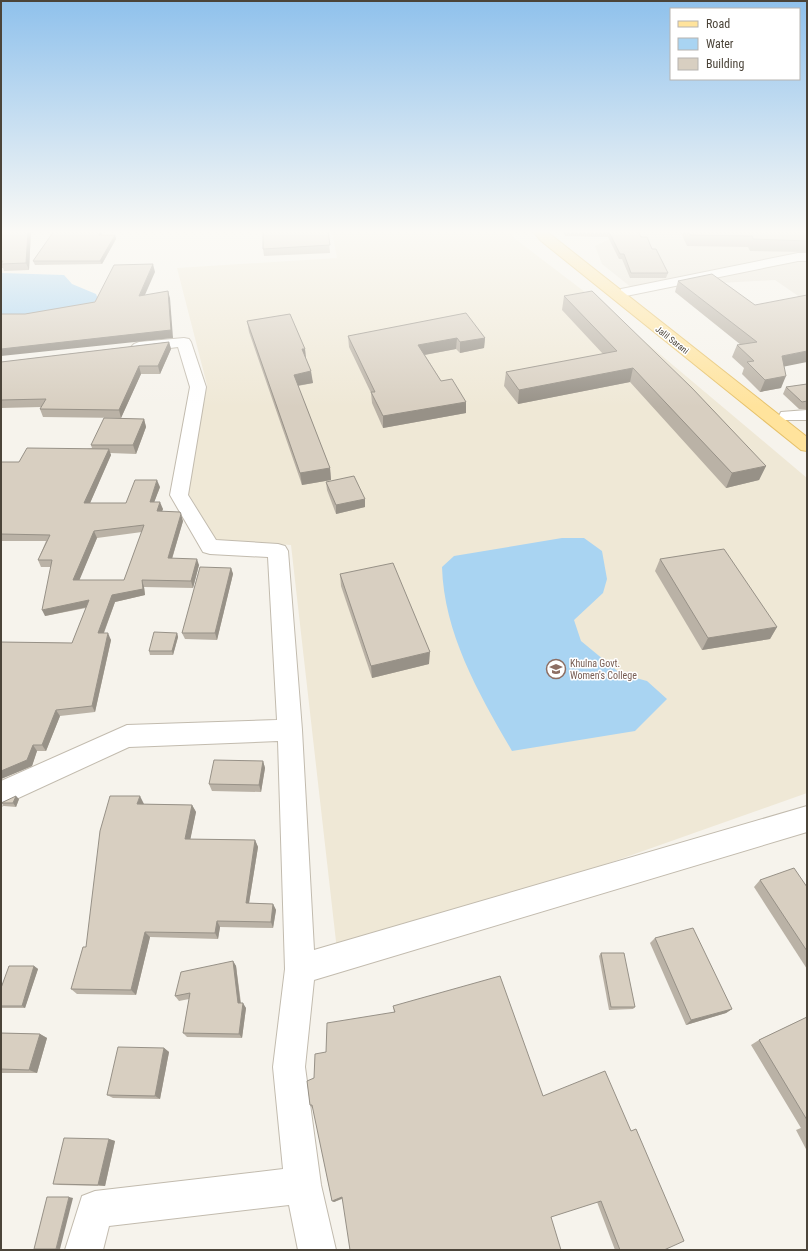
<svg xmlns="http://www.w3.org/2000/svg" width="808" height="1251" viewBox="0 0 808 1251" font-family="'Roboto Condensed',sans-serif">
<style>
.residential{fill:#eae5da}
.education{fill:#efe8d6}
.water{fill:#a9d4f2}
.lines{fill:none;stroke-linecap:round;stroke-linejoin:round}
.minor-casing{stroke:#c2bbae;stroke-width:2}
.major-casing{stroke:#e6c16a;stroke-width:2}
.minor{fill:#fff;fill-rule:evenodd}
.major{fill:#ffe39c;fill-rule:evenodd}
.wall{fill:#bab2a6;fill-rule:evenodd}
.shaded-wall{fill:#979187}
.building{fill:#d8cfc1;stroke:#979187;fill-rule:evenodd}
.labels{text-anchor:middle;stroke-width:3;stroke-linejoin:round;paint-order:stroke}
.far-street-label{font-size:9px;fill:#4b4439;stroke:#fff}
.education-label{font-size:10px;fill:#785e54;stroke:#fff;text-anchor:start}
</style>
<rect width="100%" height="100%" fill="#f6f3ec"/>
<polygon class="residential" points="626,231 807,231 807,302 775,280 632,288 602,264 595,246"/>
<polygon class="education" points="332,231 513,231 514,238 598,302 807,478 807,793 338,959 291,545 217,541 188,493 207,385 177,268 337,258"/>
<g class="water">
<polygon points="1,273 64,275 72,284 96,294 98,299 87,307 1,319"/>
<path d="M 562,538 L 584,538 L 602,551 L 607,579 L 603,593 L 574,620 L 581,641 L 621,674 L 647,681 L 667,699 L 635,731 L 512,751 C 479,694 444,634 442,567 L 454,556 Z"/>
</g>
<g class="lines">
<defs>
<g id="minor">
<polygon points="798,253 807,253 807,261 798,261 626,296 621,295 619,292 621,289 626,288"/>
<polygon points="184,338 189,339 191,342 206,387 188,495 216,540 278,544 285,546 288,551 302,730 314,950 807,806 807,832 314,980 305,1067 321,1185 336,1250 298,1250 289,1205 109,1226 103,1250 65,1250 82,1196 95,1191 283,1169 273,1067 285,969 278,741 129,747 1,806 1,781 127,725 277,720 268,557 210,554 203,552 170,495 190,387 178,347 139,352 134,350 131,347 134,344 139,342"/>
<polygon points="807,410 807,420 781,420 779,416 781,412"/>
</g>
<polygon id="major" points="533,231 546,231 807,437 807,451 801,450 540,240"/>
</defs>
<use href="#minor" class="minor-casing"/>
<use href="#major" class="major-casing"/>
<use href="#minor" class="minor"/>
<use href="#major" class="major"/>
</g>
<g class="wall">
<polygon points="1,231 31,231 29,270 4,271 3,268 1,268"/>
<polygon points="54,231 103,231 102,235 115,235 116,239 102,264 35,265 33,261"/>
<polygon points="328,231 330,253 264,256 263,249"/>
<polygon points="563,231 638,231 641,237 652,249 668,273 666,278 630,278 622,259 619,259 608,237 565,236"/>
<polygon points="680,231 807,231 807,252 750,251 748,247 687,246"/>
<polygon points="678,281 755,305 784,367 781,388 760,392 742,374 744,368 732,357 737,345 741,345 675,292"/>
<polygon points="564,296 766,466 759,480 726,488 630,382 518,404 504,386 506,372 603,354 562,310"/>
<polygon points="247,321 305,349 306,359 313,383 298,386 330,468 331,480 302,485 249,332"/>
<polygon points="348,336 485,338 484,348 460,353 456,349 425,355 441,381 466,402 466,413 383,428 372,403 371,393 349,347"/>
<polygon points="169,342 171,349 160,374 141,374 121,418 43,417 40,409 41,407 1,408 1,362"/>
<polygon points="807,384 807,409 799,409 783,394 786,387"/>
<path d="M 144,419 L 146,427 L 136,454 L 110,453 L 111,455 L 90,503 L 126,503 L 160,487 L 154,502 L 163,509 L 162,511 L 183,521 L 172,559 L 199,565 L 193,588 L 144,587 L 145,595 L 115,602 L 104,633 L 111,640 L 95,712 L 60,716 L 46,751 L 37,751 L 32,766 L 1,779 L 1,642 L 72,643 L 86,608 L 45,616 L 51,567 L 41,567 L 38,560 L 46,541 L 1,541 L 1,462 L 19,462 L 92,448 L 91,445 ZM 142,532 L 124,580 L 79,580 L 97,538 Z"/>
<polygon points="326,482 365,499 365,507 336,514 327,490"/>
<polygon points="660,559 777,627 770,639 702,650 655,571"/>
<polygon points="231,568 233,574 217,640 185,639 182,633"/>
<polygon points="340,574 429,664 372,678 341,586"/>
<polygon points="177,633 178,637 173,655 150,655 149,651"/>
<polygon points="263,761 265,768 261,792 212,791 209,784"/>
<polygon points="19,799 16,807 4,806 1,803"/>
<polygon points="144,804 192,805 196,812 190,839 255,840 258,847 249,903 273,904 276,910 273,928 220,927 218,939 150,937 136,995 77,994 71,989 86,947"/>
<polygon points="760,880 807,887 807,969 754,887"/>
<polygon points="655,938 732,1009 726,1013 686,1025 650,943"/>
<polygon points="601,953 635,1007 633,1009 609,1010 599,956"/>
<polygon points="233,961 236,966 241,1003 246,1008 242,1038 187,1037 183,1033 189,999 179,1001 175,996"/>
<polygon points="34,966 38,969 25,1008 1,1008 1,988"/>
<polygon points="393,1006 543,1096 664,1250 615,1250 597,1202 342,1199 334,1202 332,1201 313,1108 312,1108 310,1105 314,1078 326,1052 394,1012"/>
<polygon points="807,1017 807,1151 796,1130 801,1128 751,1045 759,1040"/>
<polygon points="1,1033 40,1034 47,1038 37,1073 1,1073"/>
<polygon points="164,1048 169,1052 160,1099 113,1098 107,1095"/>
<polygon points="109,1139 115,1141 105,1186 60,1185 53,1184"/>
</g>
<g class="shaded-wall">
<polygon points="28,231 31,231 29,270 26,263"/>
<polygon points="100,231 103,231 100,239 99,235"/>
<polygon points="115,235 116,239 102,264 100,261"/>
<polygon points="153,264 155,272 141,304 139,296"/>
<polygon points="168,291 170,298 173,338 1,356 1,349"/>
<polygon points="457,338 456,349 418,356 418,345"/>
<polygon points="485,338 484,348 460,353 460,342"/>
<polygon points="169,342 171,349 160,374 158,366"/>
<polygon points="302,349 305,349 306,360"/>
<polygon points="807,351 807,362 777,368 782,356"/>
<polygon points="139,366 141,374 121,418 119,410"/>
<polygon points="633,368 630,382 518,404 519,390"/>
<polygon points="311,371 313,383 295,386 294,375"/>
<polygon points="786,376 781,388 760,392 765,380"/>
<polygon points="466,402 466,413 383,428 383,416"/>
<polygon points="144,419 146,427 136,454 133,445"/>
<polygon points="109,449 111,455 87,510 84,503"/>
<polygon points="766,466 759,480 726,488 732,473"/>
<polygon points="330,468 331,480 302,485 300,473"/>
<polygon points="157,480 160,487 152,508 150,502"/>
<polygon points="365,499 365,507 336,514 336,505"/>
<polygon points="160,502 163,509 159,518 157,511"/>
<polygon points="181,514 183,521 170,565 168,558"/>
<polygon points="94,531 97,538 77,586 73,580"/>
<polygon points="197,559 199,565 193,588 191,581"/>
<polygon points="231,568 233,574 217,640 215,633"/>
<polygon points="142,580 144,587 145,595 115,602 101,640 98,633 112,595"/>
<polygon points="89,600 92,606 45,616 42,610"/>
<polygon points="777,627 770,639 702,650 708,638"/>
<polygon points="108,633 111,640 95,712 92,706"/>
<polygon points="177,633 178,637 173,655 172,651"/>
<polygon points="430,652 429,664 372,678 371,666"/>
<polygon points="56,710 60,716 46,751 42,745"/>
<polygon points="33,745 37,751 32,766 1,779 1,771"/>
<polygon points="263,761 265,768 261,792 259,785"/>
<polygon points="16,796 19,799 16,807 13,803"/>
<polygon points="140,796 144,804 142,812 137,804"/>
<polygon points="192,805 196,812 189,846 185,839"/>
<polygon points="255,840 258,847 248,909 246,903"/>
<polygon points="273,904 276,910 273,928 271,922"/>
<polygon points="217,921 220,927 218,939 215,933"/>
<polygon points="145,932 150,937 136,995 131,990"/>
<polygon points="233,961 236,966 241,1008 238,1003"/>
<polygon points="34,966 38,969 25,1008 22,1006"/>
<polygon points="243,1003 246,1008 242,1038 239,1034"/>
<polygon points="732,1009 726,1013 686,1025 691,1020"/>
<polygon points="40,1034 47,1038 37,1073 29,1070"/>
<polygon points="164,1048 169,1052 160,1099 155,1096"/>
<polygon points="109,1139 115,1141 105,1186 98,1185"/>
<polygon points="69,1197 73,1198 60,1249 56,1249"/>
<polygon points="342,1197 343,1198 334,1202 332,1201"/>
</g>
<g class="building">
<polygon points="1,231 28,231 26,263 1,264 3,261 1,261"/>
<polygon points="54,231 100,231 99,235 115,235 100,261 33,261"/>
<polygon points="263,231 328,231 330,245 263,249"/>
<polygon points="586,231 638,231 641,237 647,237 652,249 656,249 668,273 631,273 624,254 620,254 609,232"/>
<polygon points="689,231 807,231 807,241 753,239 752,236 690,235"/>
<polygon points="153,264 139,296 168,291 171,330 1,349 1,314 25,314 95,302 114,265"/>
<polygon points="712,274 755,305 807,295 807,351 782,356 786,376 765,380 747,362 754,361 737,345 757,342 678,281"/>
<polygon points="592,291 692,388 766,466 732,473 633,368 519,390 506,372 617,351 564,296"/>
<polygon points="466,313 485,338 460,342 457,338 418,345 441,381 452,379 466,402 383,416 371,392 375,392 348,336"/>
<polygon points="290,314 305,349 302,349 311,371 294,375 330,468 300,473 247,321"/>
<polygon points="169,342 158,366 139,366 119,410 40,409 46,399 1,400 1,362"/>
<polygon points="807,384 807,401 802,402 786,387"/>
<polygon points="104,418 144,419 133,445 91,445"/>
<path d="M 27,448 L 109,449 L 84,503 L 126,503 L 135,480 L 157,480 L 150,502 L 160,502 L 157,511 L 180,512 L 181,514 L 168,558 L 197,559 L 191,581 L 142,580 L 143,589 L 112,595 L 98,633 L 108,633 L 92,706 L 56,710 L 42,745 L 33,745 L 27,760 L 1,771 L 1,642 L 72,643 L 89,600 L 42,610 L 52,560 L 38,560 L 50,535 L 1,534 L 1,462 L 19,462 ZM 144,525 L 124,580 L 73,580 L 94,531 Z"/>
<polygon points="354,476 365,499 336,505 326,482"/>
<polygon points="724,549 777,627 708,638 660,559"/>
<polygon points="393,563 430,652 371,666 340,574"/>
<polygon points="200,567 231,568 215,633 182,633"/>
<polygon points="154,632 177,633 172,651 149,651"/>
<polygon points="214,760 263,761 259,785 209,784"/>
<polygon points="16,796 13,803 1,803"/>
<polygon points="110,796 140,796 137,804 192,805 185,839 255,840 246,903 273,904 271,922 217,921 215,933 145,932 131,990 71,989 83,947 86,947 100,831"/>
<polygon points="794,868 807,887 807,951 760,880"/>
<polygon points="693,928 732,1009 691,1020 655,938"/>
<polygon points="601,953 624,953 635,1007 611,1007"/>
<polygon points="233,961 238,1003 243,1003 239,1034 183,1033 190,993 175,996 181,972"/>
<polygon points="9,966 34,966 22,1006 1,1006 1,988"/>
<polygon points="500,976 543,1096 605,1071 631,1131 636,1129 684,1241 664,1250 620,1250 601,1201 551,1217 561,1250 350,1250 342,1197 332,1201 312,1105 310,1105 307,1081 314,1078 315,1054 326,1052 327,1023 395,1012 393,1006"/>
<polygon points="807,1017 807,1120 759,1040"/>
<polygon points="1,1033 40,1034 29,1070 1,1069"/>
<polygon points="118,1047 164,1048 155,1096 107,1095"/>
<polygon points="64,1138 109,1139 98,1185 53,1184"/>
<polygon points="47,1197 69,1197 56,1249 34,1249"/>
</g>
<linearGradient id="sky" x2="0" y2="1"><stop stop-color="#8fc1ec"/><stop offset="0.57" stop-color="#fbfaf6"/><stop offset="1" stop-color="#fbfaf6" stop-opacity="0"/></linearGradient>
<rect width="808" height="407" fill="url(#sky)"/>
<defs>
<symbol id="university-ring" viewBox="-11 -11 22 22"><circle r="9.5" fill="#fff" stroke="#8d6e63" stroke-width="1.5"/><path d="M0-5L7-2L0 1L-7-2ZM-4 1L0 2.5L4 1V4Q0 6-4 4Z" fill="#8d6e63"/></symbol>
</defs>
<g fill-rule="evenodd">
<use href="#university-ring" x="545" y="658" width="22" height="22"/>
</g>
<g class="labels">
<g class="far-street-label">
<text transform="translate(672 340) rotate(38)" y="3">Jalil Sarani</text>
</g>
<g class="education-label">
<text x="570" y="667">Khulna Govt.<tspan x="570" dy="12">Women's College</tspan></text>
</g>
</g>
<rect width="808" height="1251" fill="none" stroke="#4b4439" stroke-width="4"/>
<rect x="670" y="8" width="130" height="72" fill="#ffffff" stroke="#b7b4b0"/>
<rect x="678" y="21" width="20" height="6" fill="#ffe39c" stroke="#b7b4b0"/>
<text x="706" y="28" font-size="12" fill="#4b4439">Road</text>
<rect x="678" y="38" width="20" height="12" fill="#a9d4f2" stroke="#b7b4b0"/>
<text x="706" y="48" font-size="12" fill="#4b4439">Water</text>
<rect x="678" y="58" width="20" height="12" fill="#d8cfc1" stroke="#b7b4b0"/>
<text x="706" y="68" font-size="12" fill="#4b4439">Building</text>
</svg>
